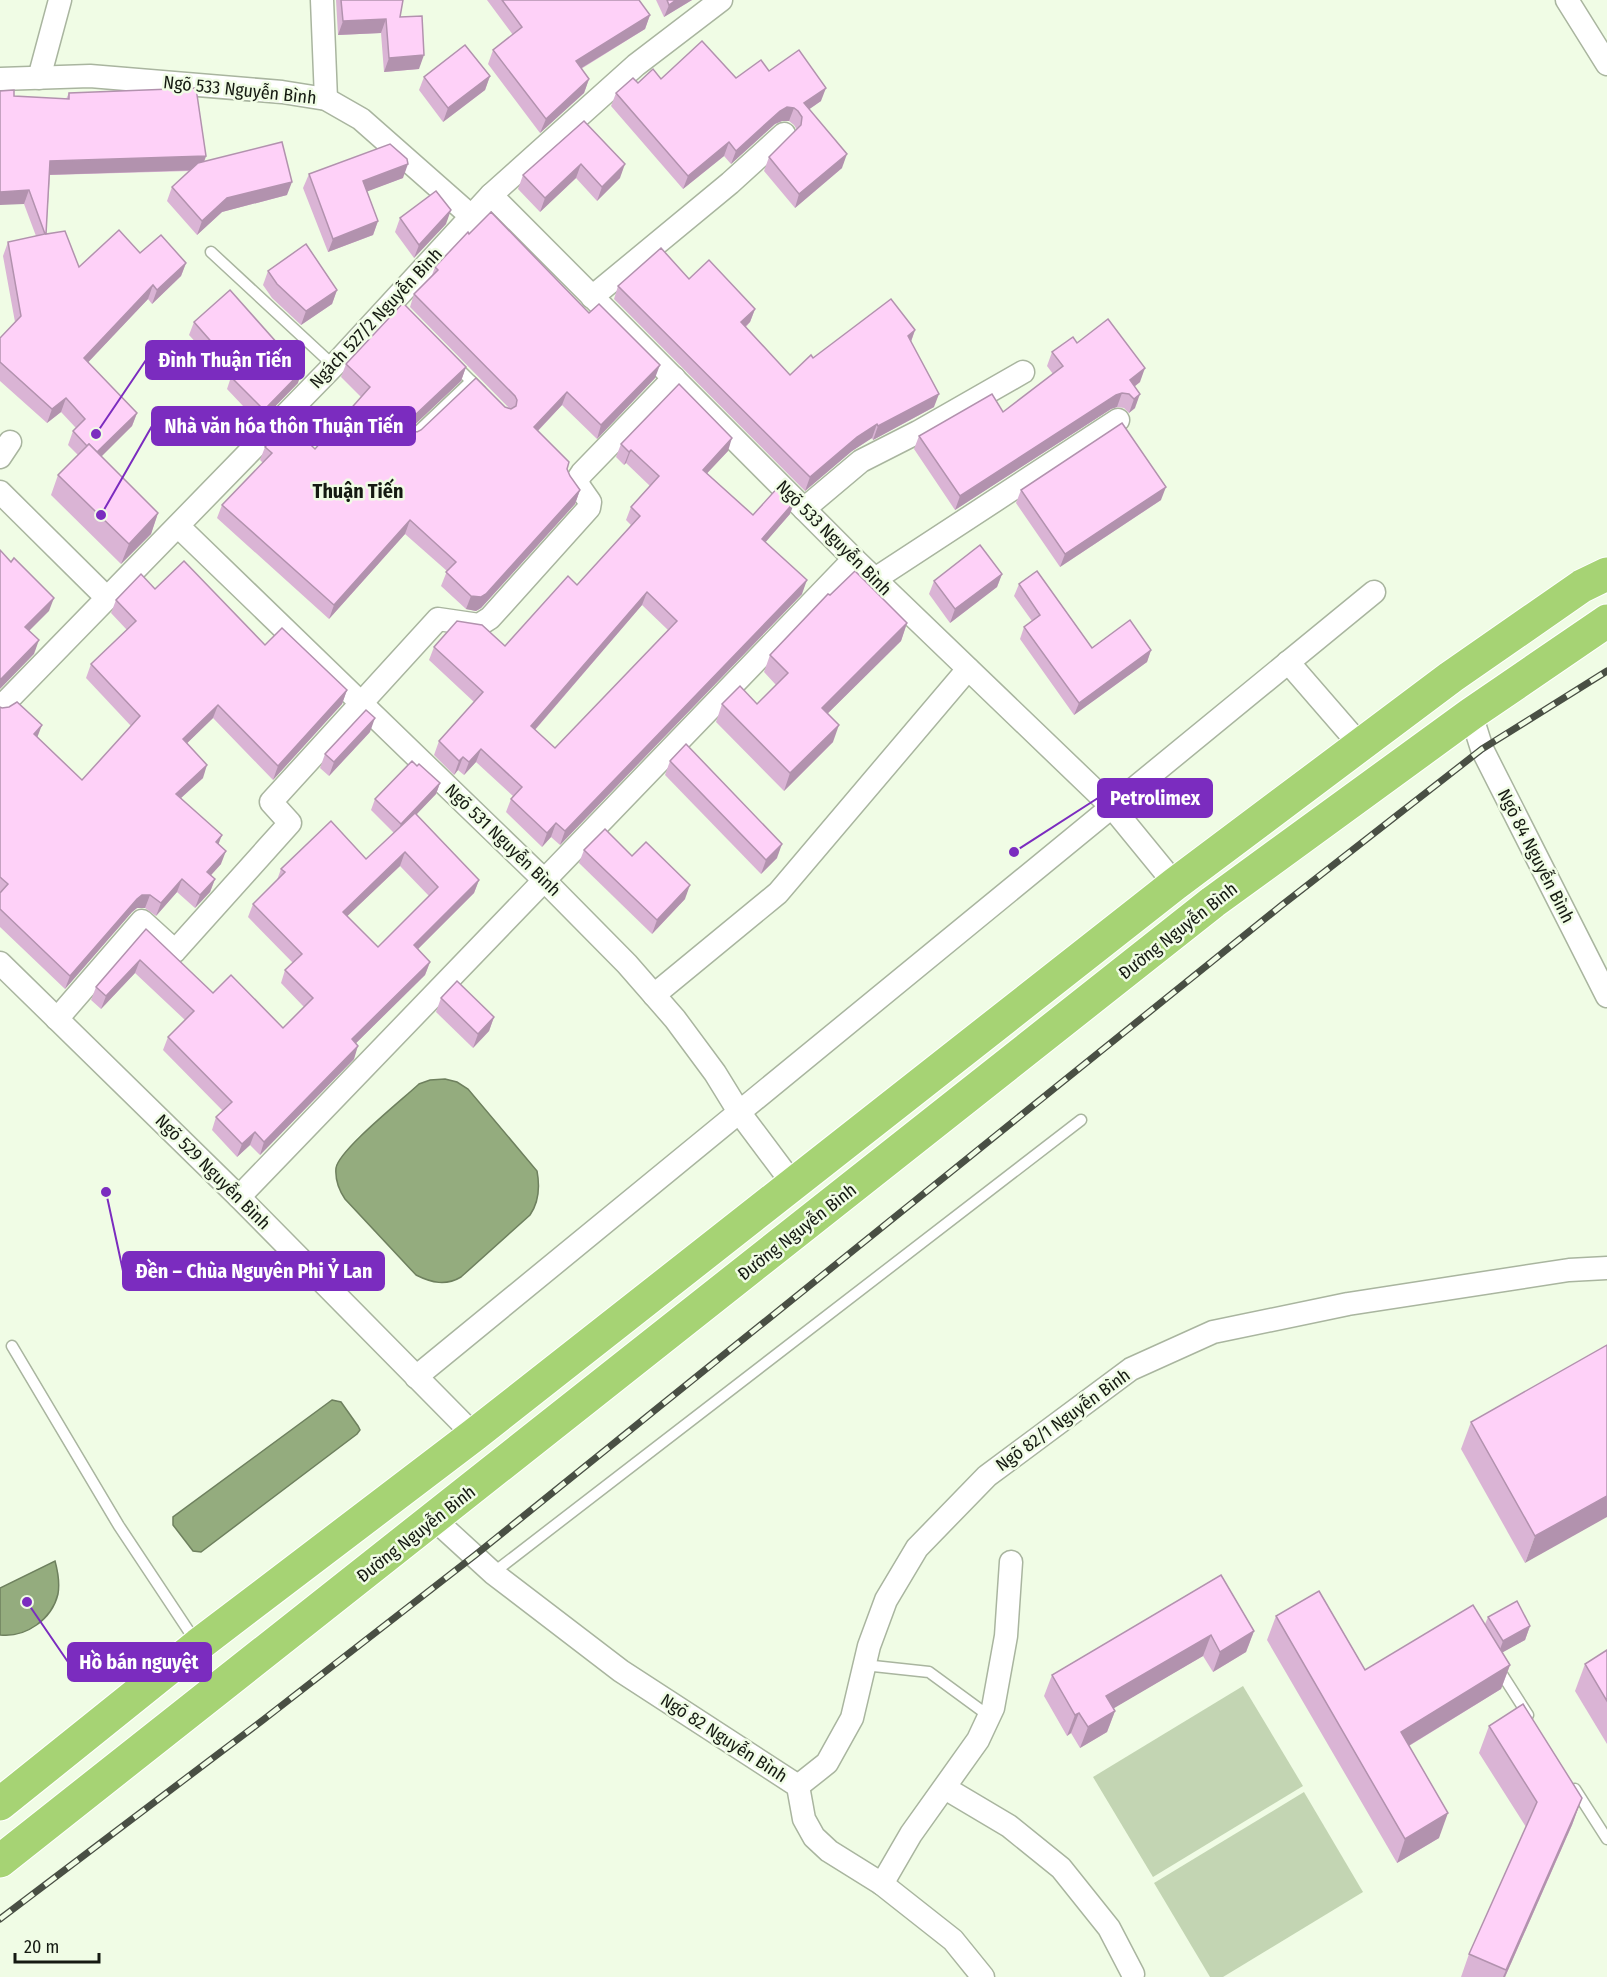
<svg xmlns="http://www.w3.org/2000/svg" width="1607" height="1977" viewBox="0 0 1607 1977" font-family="'Fira Sans Condensed',sans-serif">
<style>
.green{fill:#c3d5b3}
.water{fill:#94ac7e;stroke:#6e805e;stroke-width:1.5}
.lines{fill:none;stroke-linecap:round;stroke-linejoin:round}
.service-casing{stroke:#a9b59f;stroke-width:13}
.minor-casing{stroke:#a9b59f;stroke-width:25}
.trunk-casing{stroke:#fff;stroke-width:35}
.service{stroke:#fff;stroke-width:10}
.minor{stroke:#fff;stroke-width:22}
.trunk{stroke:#a6d374;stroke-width:33}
.rail-casing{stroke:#494f44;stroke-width:7}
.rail{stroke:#f0fce5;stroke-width:4.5;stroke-dasharray:14;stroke-linecap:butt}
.wall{fill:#dab4d5;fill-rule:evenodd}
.shaded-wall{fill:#b292ae}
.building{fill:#fed1f8;stroke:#b292ae;stroke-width:1.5;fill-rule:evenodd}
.labels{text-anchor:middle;stroke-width:5;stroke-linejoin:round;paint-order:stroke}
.street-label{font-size:18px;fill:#151a12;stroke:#f0fce5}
.neighbourhood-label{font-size:20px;font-weight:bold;fill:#151a12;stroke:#f0fce5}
.leader{fill:none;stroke:#7b2cbf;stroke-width:2}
.callout-dot{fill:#7b2cbf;stroke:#f0fce5;stroke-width:2}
.callout{fill:#7b2cbf;stroke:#7b2cbf;stroke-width:2}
.callout-label{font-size:20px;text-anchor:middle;font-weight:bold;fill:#fff}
</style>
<rect width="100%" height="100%" fill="#f0fce5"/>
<g class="green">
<polygon points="1243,1686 1303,1786 1153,1877 1093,1777"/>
<polygon points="1304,1792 1363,1892 1223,1977 1210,1977 1154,1883"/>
</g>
<g class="water">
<path d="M 445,1079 L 457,1082 L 468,1089 L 537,1171 C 540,1187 539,1202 530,1215 L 461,1277 C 446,1286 432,1283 416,1275 L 345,1199 C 339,1190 335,1179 336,1168 C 339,1150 403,1099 419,1084 L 430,1080 Z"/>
<polygon points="332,1400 341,1402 358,1426 360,1430 357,1434 201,1552 193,1551 173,1525 173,1517"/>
<path d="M 55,1561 C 58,1572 60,1582 58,1594 C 52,1619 26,1638 0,1635 L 0,1588 Z"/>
</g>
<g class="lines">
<defs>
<g id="service">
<polyline points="211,252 334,366"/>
<polyline points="454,364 481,391"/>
<polyline points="411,438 471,381"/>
<polyline points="12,1346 119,1526 196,1642"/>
<polyline points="493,1573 1081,1120"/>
<polyline points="864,1665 929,1672 989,1716"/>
<polyline points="1498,1668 1528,1715"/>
<polyline points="1575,1789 1607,1839"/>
</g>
<g id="minor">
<polyline points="322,0 326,99"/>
<polyline points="1567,0 1607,64"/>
<polyline points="39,78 60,0"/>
<polyline points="0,79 90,76 282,92 326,99 361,119 471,216"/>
<polyline points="491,195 854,559 1112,807 1175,884"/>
<polyline points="592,297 730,183 784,134"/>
<polyline points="0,457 10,442"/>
<polyline points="0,492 107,598"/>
<polyline points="804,509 861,461 918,432 1023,372"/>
<polyline points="178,526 544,880 627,964 675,1019 715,1073 739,1112 793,1184"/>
<polyline points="875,579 1118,420"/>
<polyline points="1288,662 1360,745"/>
<polyline points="0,708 341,358 491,195 636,65 721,0"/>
<polyline points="1471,714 1482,749 1607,996"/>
<polyline points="0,963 239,1197 474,1435"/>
<polyline points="654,995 778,893 968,669"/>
<polyline points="57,1019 142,921 175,951 290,823 271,802 438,619 479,625 490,618 589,508 590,502 576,482 582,473 674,378"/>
<polyline points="239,1197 854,559"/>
<polyline points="416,1377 1374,592"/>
<polyline points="434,1519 493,1573 621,1671 798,1786 804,1819 814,1837 829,1851 882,1884 953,1940 983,1977"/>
<polyline points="798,1786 827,1763 852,1718 869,1646 886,1600 917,1548 987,1476 1131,1369 1213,1332 1348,1304 1569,1270 1607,1268"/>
<polyline points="945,1788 1009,1826 1061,1868 1109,1928 1133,1974"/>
<polyline points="882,1884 911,1834 978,1740 993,1708 1006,1636 1011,1562"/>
</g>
<g id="trunk">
<polyline points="0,1804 198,1645 474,1435 1175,884 1451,677 1582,586 1607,574"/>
<polyline points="0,1861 1213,902 1471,714 1607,621"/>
</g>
</defs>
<use href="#service" class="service-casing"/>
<use href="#minor" class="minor-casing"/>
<use href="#trunk" class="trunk-casing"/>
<use href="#service" class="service"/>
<use href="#minor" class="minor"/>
<use href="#trunk" class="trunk"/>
<defs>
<polyline id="rail" points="0,1919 263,1720 474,1556 1282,905 1482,749 1607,671"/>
</defs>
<use href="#rail" class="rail-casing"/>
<use href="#rail" class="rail"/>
</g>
<g class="wall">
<polygon points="336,0 403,0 400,17 419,69 384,72 381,33 338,35"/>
<polygon points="487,0 639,0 650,15 645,29 581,69 589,79 584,93 540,133 488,64 493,50 513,35"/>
<polygon points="656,0 692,0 664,17"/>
<polygon points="769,71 821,101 809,109 842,168 795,208 764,171 769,157 797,130 794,125 789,121 782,121 775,124 731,164 724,156 683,189 611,106 616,93 638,83 661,79 736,78"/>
<polygon points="490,76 485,90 443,122 419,90 424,77"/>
<polygon points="69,93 206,156 204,162 287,195 222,212 197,235 167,201 172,187 190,171 50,175 46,234 79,267 140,253 186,263 181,276 152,304 148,299 88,362 137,413 132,426 101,456 158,513 151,534 121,564 51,495 58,475 78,455 68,445 73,431 76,428 61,412 47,423 0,381 0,338 15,322 3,256 8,242 36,236 24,204 14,96 66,99"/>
<polygon points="584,121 620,178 597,201 576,178 540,212 518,189 523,175"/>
<polygon points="309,174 403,178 367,191 378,221 373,235 328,252 303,188"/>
<polygon points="400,218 446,224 414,258 395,232"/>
<polygon points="469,234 589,313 655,378 597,439 562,405 538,431 567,469 570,476 580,490 575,504 481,608 476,611 466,609 441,586 447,571 405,534 329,619 217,518 222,505 263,463 260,460 265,447 315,449 361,397 341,377 346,364 466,367 461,381 410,429 411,430 417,432 505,407 509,408 410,307 414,294 432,275 435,267"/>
<polygon points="268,271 337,290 332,304 301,325 272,298 263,285"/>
<polygon points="689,279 755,309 750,322 746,327 790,375 813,358 915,330 911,342 934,407 873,440 872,438 852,451 805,491 614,299 618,286"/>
<polygon points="194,322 298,383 259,423 227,389 230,380 189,335"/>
<polygon points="1077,343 1140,382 1135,386 1135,408 1129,413 1124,408 1117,407 1111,409 955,510 914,449 919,436 1003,412 1053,374 1047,366 1052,352"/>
<path d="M 621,444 L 728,451 L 707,473 L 753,515 L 790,514 L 765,542 L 802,594 L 560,845 L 551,837 L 542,847 L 506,812 L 511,799 L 513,796 L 476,762 L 464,775 L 458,770 L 454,775 L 434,755 L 439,741 L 474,702 L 429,660 L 434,647 L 505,646 L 577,585 L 631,525 L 626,520 L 631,507 L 650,486 L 626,463 L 624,465 L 616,457 ZM 642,605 L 668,630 L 555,748 L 535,730 Z"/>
<polygon points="1021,490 1161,500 1060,567 1016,503"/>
<polygon points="1002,574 997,587 950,623 929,594 934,581"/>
<polygon points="1019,584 1092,648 1151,650 1147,662 1074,715 1020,639 1024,627 1032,621 1014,596"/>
<polygon points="155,589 265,645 347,690 342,704 273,780 213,718 187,743 203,778 181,798 218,844 221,864 211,875 215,879 210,892 195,908 177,892 156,916 145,908 137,908 132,912 65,989 0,927 0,707 37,738 82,780 131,726 86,678 91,664 127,630 111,613 116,600"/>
<polygon points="830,595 907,623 901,641 828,713 833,742 784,791 716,722 722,704 757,704 776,685 764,672 770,655"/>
<polygon points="370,732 329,776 320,768 325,754"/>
<polygon points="670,761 777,858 761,874 665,775"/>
<path d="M 440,783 L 436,794 L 416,814 L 479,880 L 474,893 L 418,949 L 430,962 L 425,975 L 356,1043 L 354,1059 L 260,1155 L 250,1145 L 237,1157 L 212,1130 L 216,1117 L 223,1111 L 163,1050 L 168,1037 L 185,1020 L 135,973 L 101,1009 L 91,1000 L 96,987 L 146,929 L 213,993 L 283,1028 L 304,1007 L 281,983 L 285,970 L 293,963 L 248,917 L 253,904 L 277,880 L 281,869 L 366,859 L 394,833 L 371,810 L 375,799 ZM 400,866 L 429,896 L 378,947 L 347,916 Z"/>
<polygon points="584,850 632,856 685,899 652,934 579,863"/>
<polygon points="441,998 494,1017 489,1031 473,1048 436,1012"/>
<polygon points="1607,1345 1525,1563 1461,1449 1471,1422"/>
<polygon points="1221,1575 1254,1631 1246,1652 1213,1672 1203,1656 1113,1708 1115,1711 1107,1732 1080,1748 1071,1733 1067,1736 1044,1696 1052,1675"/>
<polygon points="1276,1616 1365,1670 1485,1624 1488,1617 1530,1626 1525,1640 1502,1652 1510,1665 1501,1689 1409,1746 1439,1838 1397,1863 1267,1640"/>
<polygon points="1607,1650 1607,1744 1575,1691 1585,1664"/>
<polygon points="1489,1726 1582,1798 1572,1825 1505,1977 1461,1977 1469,1954 1526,1827 1479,1753"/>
</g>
<g class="shaded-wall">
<polygon points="676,0 692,0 664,17 669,5"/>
<polygon points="650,15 645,29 570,75 576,61"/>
<polygon points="386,19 381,33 338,35 343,21"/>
<polygon points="424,55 419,69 384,72 389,58"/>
<polygon points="490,76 485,90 443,122 448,108"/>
<polygon points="589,79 584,93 540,133 546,119"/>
<polygon points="826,88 821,101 801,115 804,103"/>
<polygon points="787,107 794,108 789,121 782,121 775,124 731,164 736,151 780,111"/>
<polygon points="729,142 724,156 683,189 688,176"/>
<polygon points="847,154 842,168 795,208 799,194"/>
<polygon points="206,156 201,170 45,175 50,161"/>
<polygon points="408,164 403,178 358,195 363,181"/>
<polygon points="581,164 576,178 540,212 545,198"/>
<polygon points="625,164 620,178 597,201 602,187"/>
<polygon points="292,182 287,195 222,212 197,235 202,221 227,198"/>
<polygon points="29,190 24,204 0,205 0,192"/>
<polygon points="451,210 446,224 414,258 419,245"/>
<polygon points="378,221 373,235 328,252 333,239"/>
<polygon points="186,263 181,276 152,304 157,290"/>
<polygon points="153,285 148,299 79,372 84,358"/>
<polygon points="337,290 332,304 301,325 306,311"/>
<polygon points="755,309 750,322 736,335 741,322"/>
<polygon points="915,330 910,344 908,336"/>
<polygon points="660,365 655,378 597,439 601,425"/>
<polygon points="466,367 461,381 406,433 411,419"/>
<polygon points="1145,368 1140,382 1125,394 1130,380"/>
<polygon points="302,371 298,383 259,423 264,410"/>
<polygon points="567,392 562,405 529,440 534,427"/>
<polygon points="1122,393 1117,407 1111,409 955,510 960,496 1116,395"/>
<polygon points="939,394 934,407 873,440 878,426"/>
<polygon points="1140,394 1135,408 1129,413 1134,399"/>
<polygon points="66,398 61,412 47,423 52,409"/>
<polygon points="137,413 132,426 90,468 95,454"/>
<polygon points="877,424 872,438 852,451 805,491 810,477 857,437"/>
<polygon points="732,438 728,451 698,483 703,470"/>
<polygon points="631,450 626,463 624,465 629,452"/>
<polygon points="1166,487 1161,500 1060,567 1065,554"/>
<polygon points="580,490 575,504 481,608 476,611 466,609 471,596"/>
<polygon points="795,501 790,514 757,552 762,539"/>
<polygon points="158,513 151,534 121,564 129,544"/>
<polygon points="410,520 405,534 329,619 334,605"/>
<polygon points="1002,574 997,587 950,623 955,609"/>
<polygon points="807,580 802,594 560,845 565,831"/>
<polygon points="647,592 642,605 526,740 531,726"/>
<polygon points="54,598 49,611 20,640 25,627"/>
<polygon points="907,623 901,641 816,725 822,708"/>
<polygon points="39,640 34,654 0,689 0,680"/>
<polygon points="1151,650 1147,662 1074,715 1079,703"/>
<polygon points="347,690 342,704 273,780 278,766"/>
<polygon points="218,705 213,718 178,752 183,739"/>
<polygon points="375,718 370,732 329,776 334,762"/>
<polygon points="42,725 37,738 34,734"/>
<polygon points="839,725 833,742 784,791 790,773"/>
<polygon points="481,749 476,762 464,775 469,762"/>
<polygon points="463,757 458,770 454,775 459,761"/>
<polygon points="207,765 203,778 171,807 176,794"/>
<polygon points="440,783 436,794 397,835 401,824"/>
<polygon points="556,823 551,837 542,847 547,833"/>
<polygon points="222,835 217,848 216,842"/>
<polygon points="782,844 777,858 761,874 766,860"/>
<polygon points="226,851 221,864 202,885 207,872"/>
<polygon points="405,852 400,866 338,925 343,912"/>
<polygon points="182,879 177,892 156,916 161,903"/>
<polygon points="215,879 210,892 195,908 200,895"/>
<polygon points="479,880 474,893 409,958 414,945"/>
<polygon points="690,885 685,899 652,934 657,920"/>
<polygon points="142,895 150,895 145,908 137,908 132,912 65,989 70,976 137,899"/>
<polygon points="140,960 135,973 101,1009 106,996"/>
<polygon points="430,962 425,975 347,1052 352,1039"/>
<polygon points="494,1017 489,1031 473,1048 478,1034"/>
<polygon points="358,1046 354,1059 260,1155 264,1142"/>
<polygon points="255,1132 250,1145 237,1157 242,1144"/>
<polygon points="1607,1496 1607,1517 1525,1563 1535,1536"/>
<polygon points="1530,1626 1525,1640 1498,1655 1503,1641"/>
<polygon points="1254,1631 1246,1652 1213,1672 1220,1652"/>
<polygon points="1211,1635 1203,1656 1099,1717 1106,1696"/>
<polygon points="1510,1665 1501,1689 1392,1756 1401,1732"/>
<polygon points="1115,1711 1107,1732 1080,1748 1088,1727"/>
<polygon points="1079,1713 1071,1733 1067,1736 1075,1715"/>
<polygon points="1582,1798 1572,1825 1505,1977 1503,1977"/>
<polygon points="1448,1813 1439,1838 1397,1863 1405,1839"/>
</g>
<g class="building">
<polygon points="341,0 403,0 400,17 422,16 424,55 389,58 386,19 343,21"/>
<polygon points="502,0 639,0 650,15 576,61 589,79 546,119 493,50 522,27"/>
<polygon points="667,0 676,0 669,5"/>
<polygon points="702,41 736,78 761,60 769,71 799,50 826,88 804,103 847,154 799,194 769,157 801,125 802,117 798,111 794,108 787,107 780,111 736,151 729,142 688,176 616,93 633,78 638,83 653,69 661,79"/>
<polygon points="465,45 490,76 448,108 424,77"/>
<polygon points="196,88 206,156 50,161 46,234 65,231 79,267 119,230 140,253 161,235 186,263 157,290 153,285 84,358 137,413 97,452 89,444 87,446 73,431 85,419 66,398 52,409 0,362 0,338 21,316 8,242 45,234 29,190 0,192 0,91 14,90 14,96 69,99 69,93"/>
<polygon points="584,121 625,164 602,187 581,164 545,198 523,175"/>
<polygon points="282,142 292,182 227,198 202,221 172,187 198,163"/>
<polygon points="390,144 407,159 408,164 363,181 378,221 333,239 309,174"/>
<polygon points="436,191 451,210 419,245 400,218"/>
<polygon points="491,212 589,313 599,304 660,365 601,425 567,392 534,427 569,462 567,469 570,476 580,490 486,594 481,597 471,596 446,572 456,562 410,520 334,605 222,505 272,453 265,447 288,423 315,449 370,387 346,364 403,303 466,367 411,419 409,426 411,430 417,432 421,430 476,378 505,407 511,409 516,406 517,400 515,396 414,294 438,270 435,267 468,232 469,234"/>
<polygon points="306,244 337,290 306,311 277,284 268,271"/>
<polygon points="661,248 689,279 709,260 755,309 741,322 790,375 811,355 813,358 891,299 915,330 908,336 939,394 878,426 877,424 857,437 810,477 618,286"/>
<polygon points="230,290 302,371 264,410 231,377 237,371 194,322"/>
<polygon points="1108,319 1145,368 1130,380 1140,394 1134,399 1129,394 1122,393 1116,395 960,496 919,436 992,394 1003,412 1063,366 1052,352 1073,337 1077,343"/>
<path d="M 679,384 L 732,438 L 703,470 L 753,515 L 780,485 L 795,501 L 762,539 L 807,580 L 565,831 L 556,823 L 547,833 L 511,799 L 522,787 L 481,749 L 469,762 L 463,757 L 459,761 L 439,741 L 483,692 L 434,647 L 457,621 L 482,625 L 505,646 L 568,576 L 577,585 L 640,516 L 631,507 L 659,476 L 631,450 L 629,452 L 621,444 ZM 647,592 L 677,621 L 555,748 L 531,726 Z"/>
<polygon points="1122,423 1166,487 1065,554 1021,490"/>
<polygon points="89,444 158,513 129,544 58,475"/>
<polygon points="980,545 1002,574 955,609 934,581"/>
<polygon points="0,550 11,562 14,558 54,598 25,627 39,640 0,680"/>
<polygon points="184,561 265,645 282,628 347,690 278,766 218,705 183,739 207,765 176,794 222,835 216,842 226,851 207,872 215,879 200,895 182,879 161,903 150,895 142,895 137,899 70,976 0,909 0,893 8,884 0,877 0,707 2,708 9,707 17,702 42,725 34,734 82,780 140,716 91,664 136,621 116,600 141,574 155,589"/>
<polygon points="855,571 907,623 822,708 839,725 790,773 722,704 740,686 757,704 788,673 770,655 828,594 830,595"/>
<polygon points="1037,571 1092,648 1130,620 1151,650 1079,703 1024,627 1040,615 1019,584"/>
<polygon points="366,710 375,718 334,762 325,754"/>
<polygon points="686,744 782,844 766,860 670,761"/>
<polygon points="412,761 417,766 419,764 440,783 401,824 375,799"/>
<path d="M 415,813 L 479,880 L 414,945 L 430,962 L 352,1039 L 358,1046 L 264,1142 L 255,1132 L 242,1144 L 216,1117 L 232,1102 L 168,1037 L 194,1011 L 140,960 L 106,996 L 96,987 L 146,929 L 213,993 L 231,975 L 283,1028 L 313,998 L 285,970 L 302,954 L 253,904 L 285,872 L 281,869 L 331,821 L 366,859 ZM 405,852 L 438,887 L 378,947 L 343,912 Z"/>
<polygon points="605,829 632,856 646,842 690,885 657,920 584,850"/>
<polygon points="457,981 494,1017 478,1034 441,998"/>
<polygon points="1607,1345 1607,1496 1535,1536 1471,1422"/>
<polygon points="1221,1575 1254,1631 1220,1652 1211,1635 1106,1696 1115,1711 1088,1727 1079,1713 1075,1715 1052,1675"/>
<polygon points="1319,1591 1365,1670 1473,1605 1510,1665 1401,1732 1448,1813 1405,1839 1276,1616"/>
<polygon points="1517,1601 1530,1626 1503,1641 1488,1617"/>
<polygon points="1607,1650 1607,1701 1585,1664"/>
<polygon points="1523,1704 1582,1798 1506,1970 1469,1954 1537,1802 1489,1726"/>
</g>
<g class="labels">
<g class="street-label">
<text transform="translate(240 90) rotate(6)" y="6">Ngõ 533 Nguyễn Bình</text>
<text transform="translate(376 318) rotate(-47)" y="6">Ngách 527/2 Nguyễn Bình</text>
<text transform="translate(834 538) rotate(45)" y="6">Ngõ 533 Nguyễn Bình</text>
<text transform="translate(503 840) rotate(44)" y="6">Ngõ 531 Nguyễn Bình</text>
<text transform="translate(1536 856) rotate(63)" y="6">Ngõ 84 Nguyễn Bình</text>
<text transform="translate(1178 931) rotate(-38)" y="6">Đường Nguyễn Bình</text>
<text transform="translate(213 1172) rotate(45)" y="6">Ngõ 529 Nguyễn Bình</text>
<text transform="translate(797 1232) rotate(-38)" y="6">Đường Nguyễn Bình</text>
<text transform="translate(1063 1420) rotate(-36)" y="6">Ngõ 82/1 Nguyễn Bình</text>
<text transform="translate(416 1534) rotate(-38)" y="6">Đường Nguyễn Bình</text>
<text transform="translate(724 1738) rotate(33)" y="6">Ngõ 82 Nguyễn Bình</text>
</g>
<g class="neighbourhood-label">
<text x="358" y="498">Thuận Tiến</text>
</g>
</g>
<path class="leader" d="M96 434L146 360M101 515L152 426M1014 852L1098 798M106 1192L123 1271M27 1602L68 1662"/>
<g class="callout-dot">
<circle cx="96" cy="434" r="6"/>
<circle cx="101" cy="515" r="6"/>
<circle cx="1014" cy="852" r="6"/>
<circle cx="106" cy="1192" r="6"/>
<circle cx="27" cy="1602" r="6"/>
</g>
<g class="callout">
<rect x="146" y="341" width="158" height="38" rx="6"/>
<rect x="152" y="407" width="263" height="38" rx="6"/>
<rect x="1098" y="779" width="114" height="38" rx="6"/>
<rect x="123" y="1252" width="261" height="38" rx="6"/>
<rect x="68" y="1643" width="143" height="38" rx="6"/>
</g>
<g class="callout-label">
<text x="225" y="367">Đình Thuận Tiến</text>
<text x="284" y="433">Nhà văn hóa thôn Thuận Tiến</text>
<text x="1155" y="805">Petrolimex</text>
<text x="254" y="1278">Đền – Chùa Nguyên Phi Ỷ Lan</text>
<text x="139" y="1669">Hồ bán nguyệt</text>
</g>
<path d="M15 1953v9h84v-9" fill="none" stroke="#151a12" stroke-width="3"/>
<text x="24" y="1953" font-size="18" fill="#151a12" stroke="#f0fce5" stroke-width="4.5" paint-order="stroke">20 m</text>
</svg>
